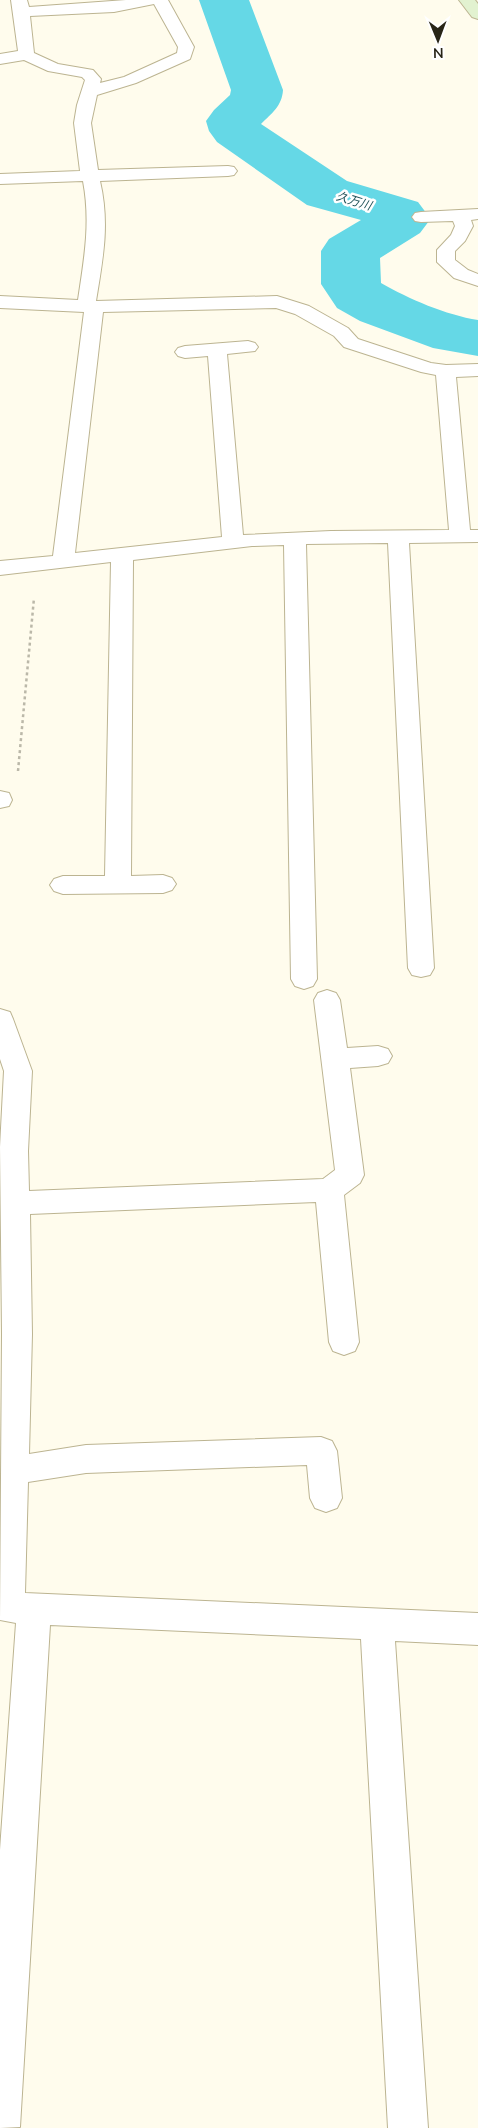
<svg xmlns="http://www.w3.org/2000/svg" width="478" height="2128" viewBox="0 0 478 2128" font-family="Mulish,'Noto Sans JP',sans-serif">
<style>
.lines{fill:none;stroke-linecap:round;stroke-linejoin:round}
.river{fill:#65d8e6;fill-rule:evenodd}
.minor-casing{stroke:#bcb491;stroke-width:2}
.secondary-casing{stroke:#bcb491;stroke-width:2}
.path{stroke:#bbb8a9;stroke-width:2.5;stroke-dasharray:3 3;stroke-linecap:butt}
.minor{fill:#fff;fill-rule:evenodd}
.secondary{fill:#e2f2d0;fill-rule:evenodd}
.labels{text-anchor:middle;stroke-width:5;stroke-linejoin:round;paint-order:stroke}
.far-water-label{font-size:12px;font-style:italic;fill:#1e5056;stroke:#fff}
</style>
<rect width="100%" height="100%" fill="#fffced"/>
<g class="lines">
<path class="river" d="M 199,0 L 249,0 L 283,90 C 282,106 272,113 261,124 L 347,181 L 418,202 L 427,214 L 429,221 L 420,233 L 380,258 L 381,283 C 409,299 446,315 478,320 L 478,356 L 433,348 L 360,321 L 337,308 L 321,284 L 321,251 L 329,239 L 361,220 L 307,205 L 217,142 L 209,131 L 206,121 L 214,110 L 230,95 L 231,90 Z"/>
<defs>
<g id="minor">
<path d="M 11,0 L 27,0 L 29,7 L 126,0 L 168,0 L 194,47 L 190,59 L 136,83 L 97,95 L 91,123 L 98,170 L 228,166 L 234,167 L 237,171 L 234,175 L 228,176 L 100,181 C 110,224 103,258 96,301 L 277,296 L 309,306 L 348,328 L 358,339 L 431,363 L 446,365 L 478,364 L 478,376 L 456,377 L 470,530 L 478,530 L 478,542 L 409,543 L 434,968 L 430,975 L 421,977 L 412,975 L 408,968 L 388,543 L 306,544 L 317,979 L 313,986 L 304,989 L 295,986 L 291,979 L 284,545 L 252,546 L 133,560 L 131,876 L 163,875 L 172,878 L 176,884 L 172,890 L 163,893 L 63,894 L 54,891 L 50,885 L 54,879 L 63,876 L 105,876 L 111,562 L 0,575 L 0,561 L 53,556 L 84,312 L 0,308 L 0,296 L 78,300 C 84,259 91,223 83,181 L 0,184 L 0,174 L 80,171 L 74,123 L 77,105 L 85,80 L 82,77 L 48,71 L 24,60 L 0,64 L 0,54 L 18,51 ZM 154,4 L 178,47 L 177,53 L 124,77 L 100,83 L 101,79 L 93,70 L 58,64 L 34,53 L 30,16 L 114,12 ZM 276,308 L 295,314 L 334,336 L 344,347 L 421,372 L 436,375 L 449,530 L 331,531 L 243,535 L 227,354 L 255,351 L 258,347 L 255,343 L 248,341 L 185,346 L 178,348 L 175,352 L 178,356 L 185,358 L 208,356 L 222,537 L 75,553 L 103,312 Z"/>
<polygon points="478,209 478,219 471,220 473,226 465,241 455,251 455,260 468,270 478,274 478,286 454,278 437,262 437,250 451,235 455,226 453,221 421,222 415,221 412,217 415,213 421,212"/>
<polygon points="0,791 9,793 12,800 9,806 0,808"/>
<polygon points="327,990 336,993 340,1000 347,1048 378,1046 388,1049 392,1056 388,1063 378,1066 350,1068 364,1175 360,1183 344,1195 359,1342 355,1351 344,1355 333,1351 329,1342 316,1202 30,1214 32,1334 29,1454 86,1445 321,1437 332,1441 337,1451 342,1498 337,1508 326,1512 315,1508 310,1498 307,1465 86,1473 28,1482 25,1593 478,1613 478,1645 395,1641 428,2128 388,2128 361,1639 50,1625 20,2127 0,2128 0,1850 16,1623 0,1620 2,1334 0,1147 4,1071 0,1059 0,1009 10,1012 13,1019 32,1071 28,1151 29,1191 323,1179 335,1170 314,1000 318,993"/>
</g>
<polygon id="secondary" points="459,0 475,0 478,4 478,19 472,17"/>
</defs>
<use href="#minor" class="minor-casing"/>
<use href="#secondary" class="secondary-casing"/>
<polyline class="path" points="18,771 34,598"/>
<use href="#minor" class="minor"/>
<use href="#secondary" class="secondary"/>
</g>
<g class="labels">
<g class="far-water-label">
<text transform="translate(354 201) rotate(17)" y="4">久万川</text>
</g>
</g>
<g transform="translate(438 40) rotate(179)" stroke="#ffffff" stroke-width="4" paint-order="stroke">
<path d="M0-4L9 19L0 12L-9 19Z" fill="#282517"/>
<text y="-8" font-size="14" font-weight="bold" text-anchor="middle" fill="#282517">N</text>
</g>
</svg>
